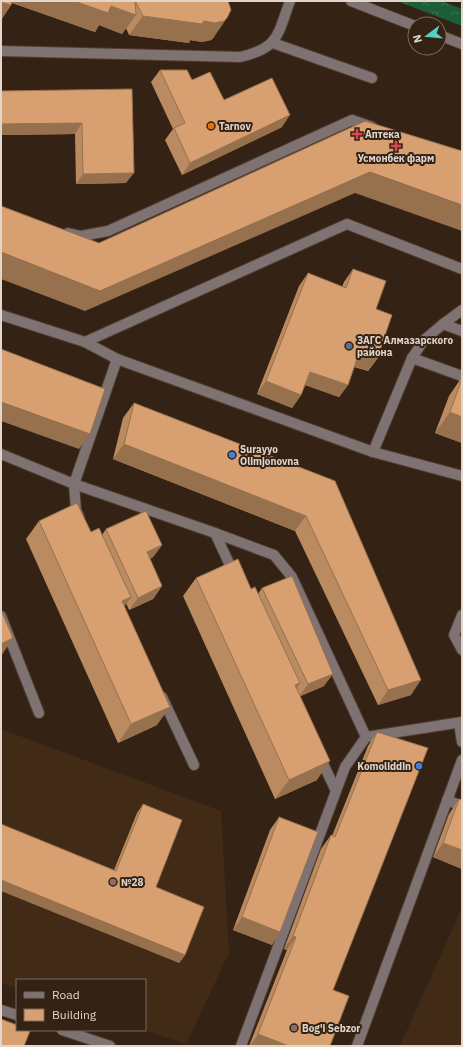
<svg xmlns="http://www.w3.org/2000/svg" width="463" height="1047" viewBox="0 0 463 1047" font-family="'IBM Plex Sans',sans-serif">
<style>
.built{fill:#412b17}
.forest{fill:url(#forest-crowns)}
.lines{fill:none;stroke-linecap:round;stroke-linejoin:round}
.minor-casing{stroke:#503f31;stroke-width:12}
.minor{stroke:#7f7272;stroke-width:10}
.wall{fill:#ba8a60}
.shaded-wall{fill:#97704e}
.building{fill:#d8a070;stroke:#97704e}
.food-dot{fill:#e8710a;stroke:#342314;stroke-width:1.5}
.health-dot{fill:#e0444e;stroke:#342314;stroke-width:1.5}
.service-dot{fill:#5c6f8a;stroke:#342314;stroke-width:1.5}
.shop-dot{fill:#3f7fe0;stroke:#342314;stroke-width:1.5}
.education-dot{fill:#8d6e63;stroke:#342314;stroke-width:1.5}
.labels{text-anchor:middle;stroke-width:4;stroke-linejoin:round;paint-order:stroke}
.poi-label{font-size:10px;font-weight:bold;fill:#e1d5cc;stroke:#342314;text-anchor:start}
</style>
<defs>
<pattern id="forest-crowns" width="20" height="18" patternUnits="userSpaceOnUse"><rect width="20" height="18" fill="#1c5e38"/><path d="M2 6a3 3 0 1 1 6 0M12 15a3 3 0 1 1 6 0" fill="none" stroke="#3d7454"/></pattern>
</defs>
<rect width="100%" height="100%" fill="#342314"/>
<g class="built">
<polygon points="1,729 221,811 229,953 186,1044 143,1030 145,1030 145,980 17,980 17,988 1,983"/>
<polygon points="460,912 462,913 462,1046 400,1046"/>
</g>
<polygon class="forest" points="397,1 441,1 462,9 462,26"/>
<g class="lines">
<defs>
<g id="minor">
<polyline points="351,1 415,26"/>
<polyline points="439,35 462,44"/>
<polyline points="273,43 372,78"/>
<path d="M 1,51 L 240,57 C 279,48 277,36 290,1"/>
<polyline points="68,233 81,236 108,231 352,120 372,127"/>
<polyline points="1,315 85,342 117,359 373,452 462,476"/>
<polyline points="443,324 462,331"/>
<polyline points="85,342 347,224 462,269"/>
<polyline points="412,358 462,376"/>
<polyline points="373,452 412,358 424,340 443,324 462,310"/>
<polyline points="1,454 74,484 215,533 274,555 292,577 366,737"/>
<polyline points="79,517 76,510 74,484 117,359"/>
<polyline points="215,533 234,574"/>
<polyline points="462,615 454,635 462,650"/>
<polyline points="1,616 39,713"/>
<polyline points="162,697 194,765"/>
<polyline points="459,723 462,742"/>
<polyline points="319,755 336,791"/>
<polyline points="447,800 462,806"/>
<polyline points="1,1010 17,1015"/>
<polyline points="62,1030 110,1046"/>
<polyline points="241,1046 345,767 366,737 462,722"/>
<polyline points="357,1046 462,760"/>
</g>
</defs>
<use href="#minor" class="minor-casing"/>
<use href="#minor" class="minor"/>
</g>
<g class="wall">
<polygon points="1,1 228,1 214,37 211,40 202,42 190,40 189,43 129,35 126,28 122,34 99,25 95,32 12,3 11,5 1,20"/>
<polygon points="160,70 192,80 224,100 282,127 182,175 165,140 173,129 151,82"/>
<polygon points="132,89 126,183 76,184 75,134 1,135"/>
<polygon points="353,269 376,309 377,359 368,371 354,367 348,385 339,397 305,385 301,395 292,408 257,394 299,286 308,273 342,287 344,282"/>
<polygon points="462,377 462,443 435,433 449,396"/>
<polygon points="134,403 335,481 411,695 378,705 295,531 113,459 123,418"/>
<polygon points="39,521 102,535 106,529 162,545 153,557 150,559 162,586 153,599 129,610 126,603 124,606 157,725 118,743 26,539"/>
<polygon points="196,578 251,589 258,594 262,588 324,686 300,696 317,780 275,799 183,596"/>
<polygon points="377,732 333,990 330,1046 249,1046 287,950 284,949 321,849 331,835 332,836 368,746"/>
<polygon points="459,799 462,800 462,869 433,857 449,814"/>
<polygon points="143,804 156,887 185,955 179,963 114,870 137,813"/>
<polygon points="279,817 272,945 233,930 270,830"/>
</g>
<g class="shaded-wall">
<polygon points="7,1 74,1 111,6 136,15 122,34 99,25 95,32"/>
<polygon points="1,2 11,5 1,20"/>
<polygon points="143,16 204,21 227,18 214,37 211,40 202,42 190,40 189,43 129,35"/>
<polygon points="290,115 282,127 182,175 190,163"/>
<polygon points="82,123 75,134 1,135 1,124"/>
<polygon points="370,172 462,205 462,231 355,193 85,311 1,279 1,252 100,291"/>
<polygon points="134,173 126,183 76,184 83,174"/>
<polygon points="359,353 377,359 368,371 350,365"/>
<polygon points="310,372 348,385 339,397 302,384"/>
<polygon points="266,381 301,395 292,408 257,394"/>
<polygon points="1,402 90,434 79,449 1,421"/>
<polygon points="450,412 462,417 462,443 435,433"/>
<polygon points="124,444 306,516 295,531 113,459"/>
<polygon points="162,545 153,557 138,565 147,552"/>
<polygon points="162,586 153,599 129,610 138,598"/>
<polygon points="131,597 118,616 122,601"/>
<polygon points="13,638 1,656 1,644"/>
<polygon points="333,674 324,686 299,697 308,684"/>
<polygon points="421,680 411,695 378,705 388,690"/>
<polygon points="300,683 287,702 295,685"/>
<polygon points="170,707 157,725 118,743 131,724"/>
<polygon points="330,761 317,780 275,799 289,780"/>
<polygon points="443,843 462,850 462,869 433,857"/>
<polygon points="1,880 185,955 179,963 1,891"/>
<polygon points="242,917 280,932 272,945 233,930"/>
<polygon points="293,936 296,937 287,950 284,949"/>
<polygon points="258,1034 289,1046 250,1046"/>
</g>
<g class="building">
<polygon points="1,1 12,1 11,5 1,2"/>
<polygon points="74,1 135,1 136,15 111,6 108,13"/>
<polygon points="135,1 228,1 231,10 227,18 224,21 215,23 204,21 202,24 143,16"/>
<polygon points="160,70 187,70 192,80 210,72 224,100 272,78 290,115 190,163 174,128 185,123"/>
<polygon points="132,89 134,173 83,174 82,123 1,124 1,91"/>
<polygon points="365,121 462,151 462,205 370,172 100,291 1,252 1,206 99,243"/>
<polygon points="353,269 386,281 376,309 392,315 377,359 359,353 348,385 310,372 301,395 266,381 308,273 346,288"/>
<polygon points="1,349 105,389 90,434 1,402"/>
<polygon points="462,379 462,417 450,412"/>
<polygon points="134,403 335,481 421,680 388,690 306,516 124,444"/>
<polygon points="77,503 91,532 99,528 131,597 122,601 170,707 131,724 39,521"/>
<polygon points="146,511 162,545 147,552 162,586 138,598 106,529"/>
<polygon points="238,559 251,589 255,587 300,683 295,685 330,761 289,780 196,578"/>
<polygon points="292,576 333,674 308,684 262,588"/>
<polygon points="1,610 13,638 1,644"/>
<polygon points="377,732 428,748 333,990 349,996 330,1046 289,1046 258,1034 296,937 293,936 331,835 335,837"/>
<polygon points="459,799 462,800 462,850 443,843"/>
<polygon points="143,804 182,820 156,887 204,907 185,955 1,880 1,824 116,871"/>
<polygon points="279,817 318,832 280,932 242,917"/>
<polygon points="1,1019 17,1025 17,1030 28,1030 30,1031 24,1046 1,1046"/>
</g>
<circle class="food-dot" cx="211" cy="126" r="4"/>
<g class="health-dot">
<path d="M355 128h4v4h4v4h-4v4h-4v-4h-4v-4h4z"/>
<path d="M394 140h4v4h4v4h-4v4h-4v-4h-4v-4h4z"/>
</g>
<circle class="service-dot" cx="349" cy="346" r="4"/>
<g class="shop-dot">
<circle cx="232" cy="455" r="4"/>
<circle cx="419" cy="766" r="4"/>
</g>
<g class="education-dot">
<circle cx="113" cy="882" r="4"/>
<circle cx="294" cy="1028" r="4"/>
</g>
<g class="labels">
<g class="poi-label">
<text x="219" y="130">Tarnov</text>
<text x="365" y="138">Аптека</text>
<text x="396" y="162" text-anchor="middle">Усмонбек фарм</text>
<text x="357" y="344">ЗАГС Алмазарского<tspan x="357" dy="12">района</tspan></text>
<text x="240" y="453">Surayyo<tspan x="240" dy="12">Olimjonovna</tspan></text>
<text x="411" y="770" text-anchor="end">Komoliddin</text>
<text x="121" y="886">№28</text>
<text x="302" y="1032">Bog'i Sebzor</text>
</g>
</g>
<rect width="463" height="1047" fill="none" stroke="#e1d5cc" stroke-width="4"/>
<rect x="16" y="979" width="130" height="52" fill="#342314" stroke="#796a5e"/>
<rect x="24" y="992" width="20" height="6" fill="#7f7272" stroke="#796a5e"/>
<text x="52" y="999" font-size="12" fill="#e1d5cc">Road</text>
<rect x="24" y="1009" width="20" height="12" fill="#d8a070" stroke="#796a5e"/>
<text x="52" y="1019" font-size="12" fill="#e1d5cc">Building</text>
<g transform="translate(427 36) rotate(254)"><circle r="19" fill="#342314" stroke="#796a5e"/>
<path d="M0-3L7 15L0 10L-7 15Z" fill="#58cec0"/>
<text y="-6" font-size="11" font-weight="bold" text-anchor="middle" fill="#e1d5cc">N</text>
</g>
</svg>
